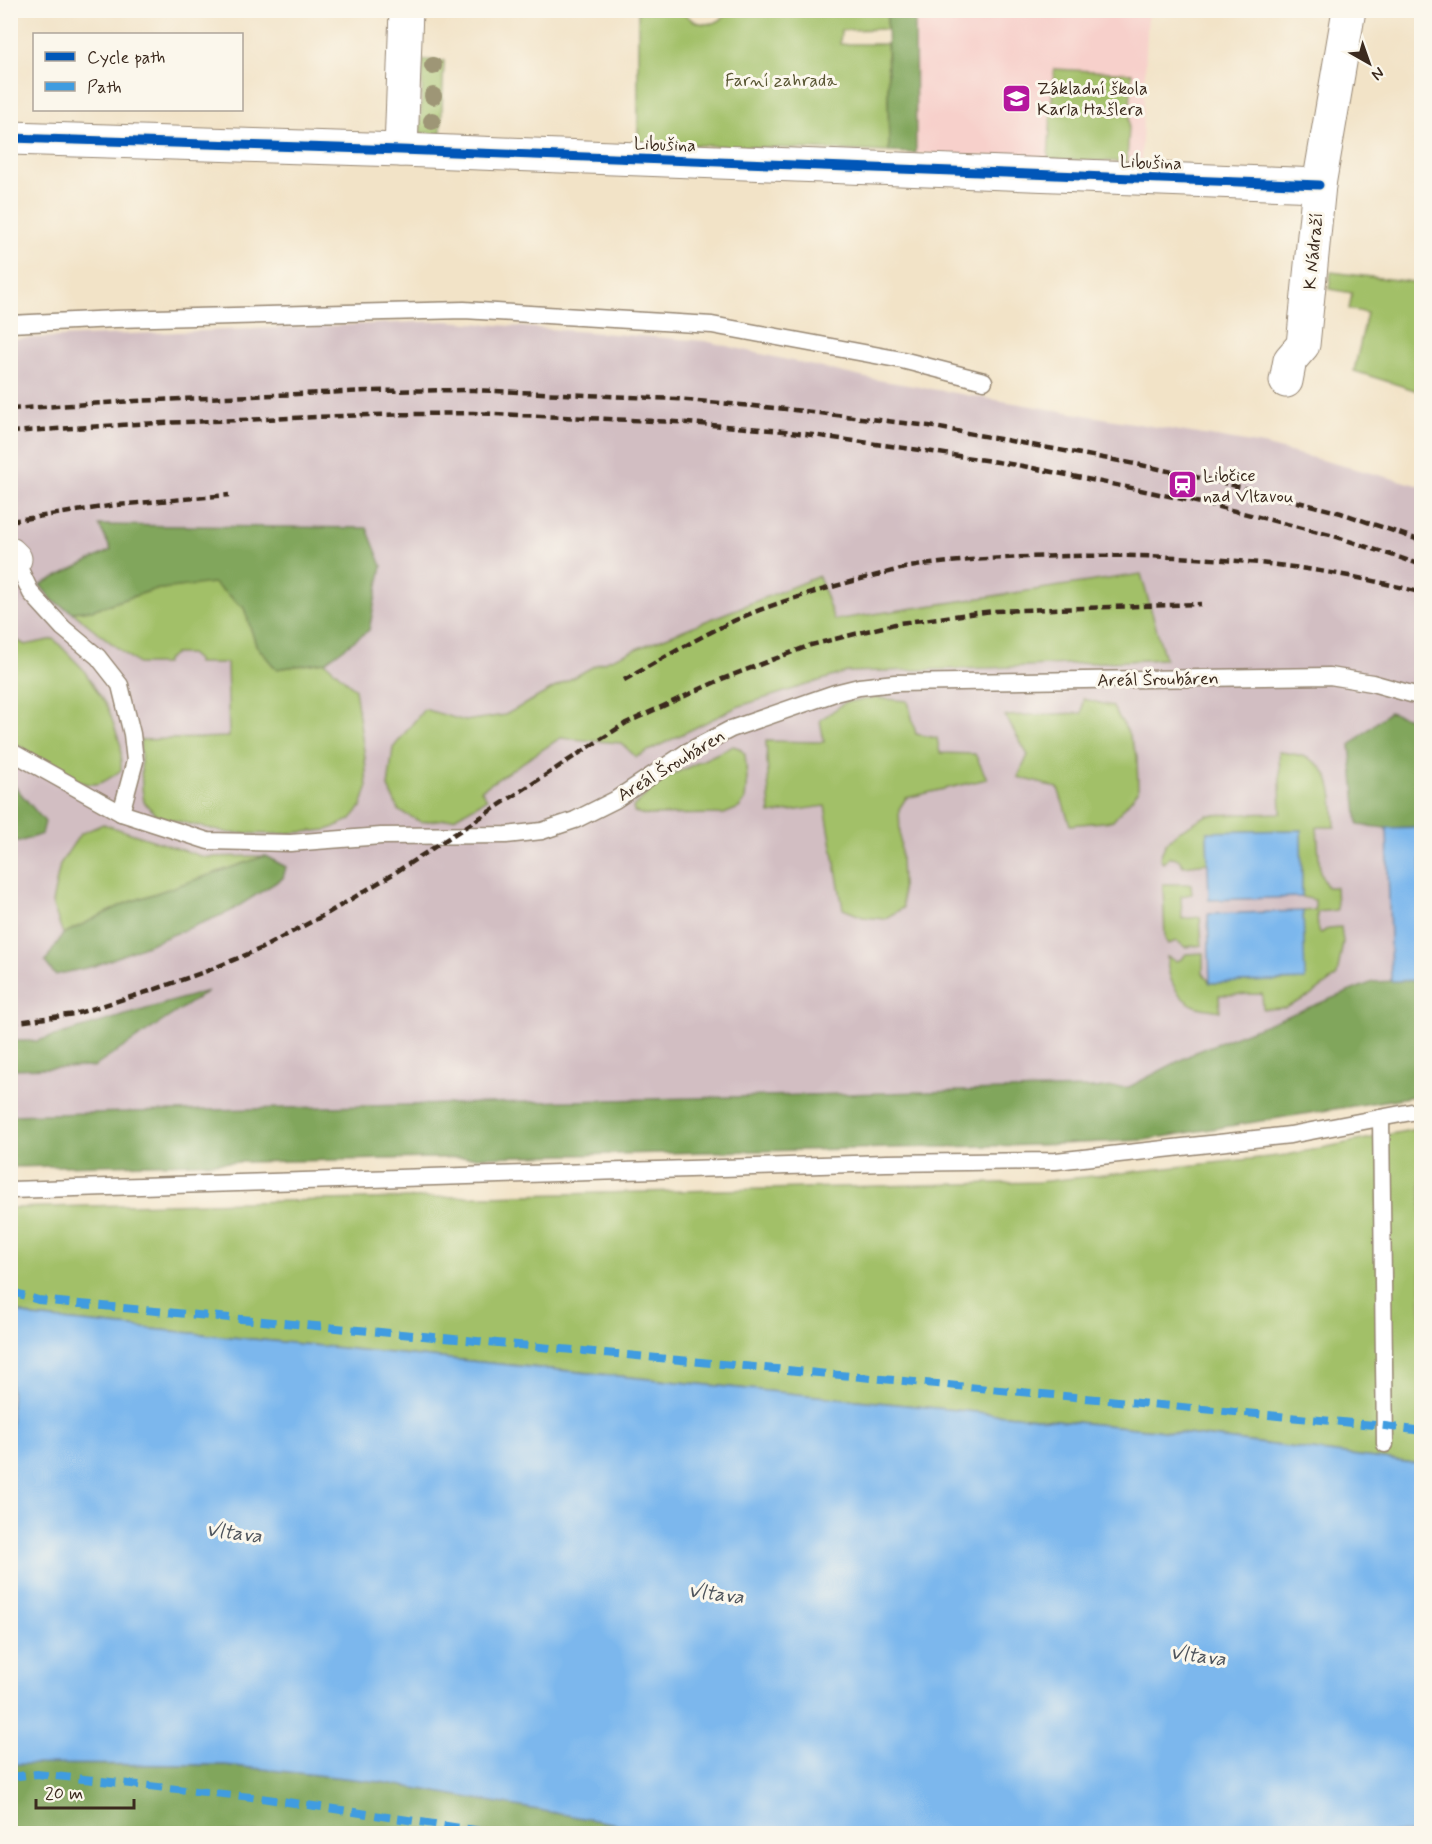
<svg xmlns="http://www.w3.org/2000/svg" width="1432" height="1844" viewBox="0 0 1432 1844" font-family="Mynerve,sans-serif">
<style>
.built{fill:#f7d0cb}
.industrial{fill:#d2bec2}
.green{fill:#a2c068;stroke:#6e7543;stroke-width:1.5}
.forest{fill:#81a65c;stroke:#5e683d;stroke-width:1.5}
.water{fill:#7cb7ed;stroke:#5c7086;stroke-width:1.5}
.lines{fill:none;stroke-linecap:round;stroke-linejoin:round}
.service-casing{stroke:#968672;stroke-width:19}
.minor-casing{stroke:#968672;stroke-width:35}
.service{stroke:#fff;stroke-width:16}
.minor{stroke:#fff;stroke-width:33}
.rail{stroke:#3b2a1e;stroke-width:4.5;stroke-dasharray:9 4.5;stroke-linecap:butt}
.quiet{stroke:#3f9ce0;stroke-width:8;stroke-dasharray:15 8;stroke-linecap:butt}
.cycleway-casing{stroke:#fbf7ec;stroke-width:13}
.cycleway{stroke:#0057b8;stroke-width:9}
.tree{fill:#9e9676}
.labels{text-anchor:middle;stroke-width:6;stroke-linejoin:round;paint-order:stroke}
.park-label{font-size:18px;fill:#5a5734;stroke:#fbf7ec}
.poi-label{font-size:18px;fill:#3b2a1e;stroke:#fbf7ec;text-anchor:start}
.street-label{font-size:18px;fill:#3b2a1e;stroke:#fbf7ec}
.water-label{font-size:20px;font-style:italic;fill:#4e545c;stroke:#fbf7ec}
</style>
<rect width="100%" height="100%" fill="#fbf7ec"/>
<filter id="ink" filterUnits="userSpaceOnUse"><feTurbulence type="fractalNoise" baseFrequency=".0167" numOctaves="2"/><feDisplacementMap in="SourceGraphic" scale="12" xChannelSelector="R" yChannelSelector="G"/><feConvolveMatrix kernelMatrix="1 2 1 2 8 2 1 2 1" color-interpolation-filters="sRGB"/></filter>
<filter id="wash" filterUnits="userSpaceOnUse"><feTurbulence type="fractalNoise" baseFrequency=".008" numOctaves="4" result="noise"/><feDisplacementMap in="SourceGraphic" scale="24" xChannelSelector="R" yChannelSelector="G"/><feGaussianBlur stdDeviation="1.35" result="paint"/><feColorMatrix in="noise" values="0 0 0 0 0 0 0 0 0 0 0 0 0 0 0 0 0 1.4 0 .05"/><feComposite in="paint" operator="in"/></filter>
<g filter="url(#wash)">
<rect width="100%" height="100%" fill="#f2e3c7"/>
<polygon class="built" points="887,11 1148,11 1141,163 889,152"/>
<polygon class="industrial" points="445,321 705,341 866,378 1263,445 1421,486 1421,1040 1130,1087 11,1115 10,339"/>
<g class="green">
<path d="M 638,11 L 682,11 C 695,27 717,29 729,11 L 887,11 L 887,29 L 841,30 L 840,44 L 887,44 L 889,152 L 638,143 Z"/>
<polygon points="423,60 444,61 441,134 420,133"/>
<polygon points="1054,69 1132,73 1127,162 1048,159"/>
<polygon points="1331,272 1421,283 1421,392 1354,371 1367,313 1349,309 1352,293 1329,289"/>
<polygon points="1141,574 1165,659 990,668 847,672 737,707 636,757 621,743 560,738 481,790 487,799 454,818 421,822 399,811 388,787 393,748 424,709 465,721 505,715 596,665 819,576 834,620"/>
<polygon points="213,582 244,608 256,645 276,669 325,662 355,689 365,758 367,788 361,807 350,820 327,830 278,834 229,833 168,819 155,814 144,802 142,788 140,740 229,737 227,663 197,663 197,660 190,654 174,654 166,660 166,664 138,664 72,612 92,610 153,590"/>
<path d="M 10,636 L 25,645 L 54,639 L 83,669 L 108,708 L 121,746 L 121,770 C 113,777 99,786 88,784 C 68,781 29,752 11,740 Z"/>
<polygon points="876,698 908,701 916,734 937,738 940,753 975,754 987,779 906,798 899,809 903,908 884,919 863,917 843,909 825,806 770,814 766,741 824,742 820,720 846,702"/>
<polygon points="1083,699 1112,706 1127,730 1137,756 1138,791 1113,821 1070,825 1058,788 1018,777 1028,755 1005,716 1082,713"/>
<polygon points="733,746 739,748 745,754 747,778 745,800 739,808 724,814 645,815 634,812 633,807 663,779"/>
<path d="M 1279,752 C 1331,756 1333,781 1335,827 L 1317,827 L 1320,872 L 1327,887 L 1336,887 L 1337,910 L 1317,912 L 1318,931 L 1321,933 L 1329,928 L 1341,927 L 1343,942 L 1337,976 L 1310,996 L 1285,1008 L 1263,1009 L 1262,994 L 1219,995 L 1220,1011 C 1212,1009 1202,1009 1195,1006 C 1176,998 1167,977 1167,957 L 1176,961 L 1182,959 L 1186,954 L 1203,953 L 1203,973 L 1210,983 L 1304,980 L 1303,911 L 1315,910 L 1315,900 L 1302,897 L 1301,830 L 1207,832 L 1208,863 L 1183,866 C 1181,860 1177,857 1170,857 L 1163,863 L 1160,857 L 1166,843 L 1179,831 L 1207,815 L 1281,813 Z"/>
<polygon points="103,824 204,857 265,856 124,904 63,934 52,903 60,864 80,834"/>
<polygon points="1163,884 1191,884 1192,894 1181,896 1182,919 1200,917 1202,945 1185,947 1177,941 1168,944 1165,939"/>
<polygon points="1421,1128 1421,1464 1155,1430 33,1317 11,1309 10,1208 1038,1182 1287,1155"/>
</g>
<g class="forest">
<polygon points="887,11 915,11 916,153 889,152"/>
<polygon points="99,525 367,528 382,566 369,630 325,662 276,669 256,645 244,608 213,583 153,590 92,610 72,612 53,601 40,585 111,550"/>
<polygon points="1389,712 1421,721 1421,827 1387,828 1358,825 1350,745"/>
<polygon points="11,782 45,822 42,834 22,841 11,841"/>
<polygon points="265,856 286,867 283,878 229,912 95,966 55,975 45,962 63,934 124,904"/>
<polygon points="1421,980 1421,1095 1144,1140 1040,1145 11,1167 10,1115 1129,1087 1196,1052 1373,982"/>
<polygon points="208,991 94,1067 11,1069 11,1041 37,1041"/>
<polygon points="10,1764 225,1765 381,1782 668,1833 11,1833"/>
</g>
<g class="water">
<polygon points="1421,827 1421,980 1391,981 1387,828"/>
<polygon points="1301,830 1302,897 1209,900 1207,832"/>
<polygon points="1303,911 1305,980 1210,983 1208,914"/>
<polygon points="11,1309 33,1317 1155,1430 1421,1464 1421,1833 668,1833 381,1782 225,1765 11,1764"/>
</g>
</g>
<g filter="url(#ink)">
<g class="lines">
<defs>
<g id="service">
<polyline points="10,324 115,319 464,310 712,325 902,360 984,381"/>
<polyline points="15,559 31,593 63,628 98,657 120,685 132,734 135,761 121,813"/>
<polyline points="10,751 121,813 208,841 290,843 381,836 506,835 542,831 575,820 615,800 687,752 731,729 835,693 859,687 895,683 1330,676 1372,683 1422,697"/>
<polyline points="1381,1118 1385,1444"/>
<polyline points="10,1190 886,1163 1056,1161 1290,1135 1422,1110"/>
</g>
<g id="minor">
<polyline points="10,138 401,150 1319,185"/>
<polyline points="401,150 406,10"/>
<polyline points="1286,381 1290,360 1303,345 1319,185 1349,10"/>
<polyline points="10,554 15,559"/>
</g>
</defs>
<use href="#service" class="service-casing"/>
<use href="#minor" class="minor-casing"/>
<use href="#service" class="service"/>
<use href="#minor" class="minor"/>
<g class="rail">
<polyline points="10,409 135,401 368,391 473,390 676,399 786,409 929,426 1141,465 1228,484 1341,513 1422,541"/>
<polyline points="10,432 136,424 368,415 473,413 676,422 784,431 926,451 1023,466 1136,489 1219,507 1334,536 1422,565"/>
<polyline points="10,521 116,505 229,495"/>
<path d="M 624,680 C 670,655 716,626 765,608 C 799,596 834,586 869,577 C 882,574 896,570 909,567 C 961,559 1014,557 1067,556 C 1186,554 1307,561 1422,593"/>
<polyline points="10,1023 75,1014 150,991 207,971 260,949 328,913 393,874 626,723 722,679 811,645 899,623 993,611 1201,604"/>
</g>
<g class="quiet">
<polyline points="10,1291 38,1300 1385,1426 1422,1431"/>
<polyline points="10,1777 37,1774 261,1798 501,1834"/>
</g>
<defs>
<polyline id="cycleway" points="10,138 401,150 1319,185"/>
</defs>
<use href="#cycleway" class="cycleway-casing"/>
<use href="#cycleway" class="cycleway"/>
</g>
<g class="tree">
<circle cx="433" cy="66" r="9"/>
<circle cx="433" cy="96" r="9"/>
<circle cx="432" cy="121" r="9"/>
</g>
</g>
<defs>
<symbol id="school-square" viewBox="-11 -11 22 22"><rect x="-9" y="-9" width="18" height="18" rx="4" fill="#b5179e" stroke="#fbf7ec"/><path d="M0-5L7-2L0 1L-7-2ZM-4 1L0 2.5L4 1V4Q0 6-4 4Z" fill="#fff"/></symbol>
<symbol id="station-square" viewBox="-11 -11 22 22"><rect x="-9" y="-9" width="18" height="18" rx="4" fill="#b5179e" stroke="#fbf7ec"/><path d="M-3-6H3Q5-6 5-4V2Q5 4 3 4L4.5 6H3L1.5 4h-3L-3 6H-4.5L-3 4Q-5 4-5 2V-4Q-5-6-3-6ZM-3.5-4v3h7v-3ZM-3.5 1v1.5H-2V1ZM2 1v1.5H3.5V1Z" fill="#fff"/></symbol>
</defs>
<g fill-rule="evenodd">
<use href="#school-square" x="1000" y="82" width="33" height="33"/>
<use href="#station-square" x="1166" y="468" width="33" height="33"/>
</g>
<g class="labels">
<g class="park-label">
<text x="781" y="86">Farní zahrada</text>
</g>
<g class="poi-label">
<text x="1037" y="94">Základní škola<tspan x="1037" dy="21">Karla Hašlera</tspan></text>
<text x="1203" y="481">Libčice<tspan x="1203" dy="21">nad Vltavou</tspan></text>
</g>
<g class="street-label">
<text transform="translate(665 144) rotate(2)" y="6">Libušina</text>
<text transform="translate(1151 162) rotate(2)" y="6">Libušina</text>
<text transform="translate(1313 251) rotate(-85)" y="6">K Nádraží</text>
<text transform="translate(1158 679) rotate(-1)" y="6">Areál Šroubáren</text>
<text transform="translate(671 765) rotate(-31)" y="6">Areál Šroubáren</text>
</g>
<g class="water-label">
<text transform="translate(234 1532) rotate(7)" y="7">Vltava</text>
<text transform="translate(716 1593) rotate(7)" y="7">Vltava</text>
<text transform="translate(1198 1655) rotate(7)" y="7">Vltava</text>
</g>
</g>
<rect width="1432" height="1844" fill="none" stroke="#fbf7ec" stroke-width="36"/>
<rect x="33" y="33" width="210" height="78" fill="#fbf7ec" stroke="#aea59a" stroke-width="1.5"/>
<rect x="45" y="52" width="30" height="9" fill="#0057b8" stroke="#aea59a" stroke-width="1.5"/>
<text x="87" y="63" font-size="18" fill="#3b2a1e">Cycle path</text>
<rect x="45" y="82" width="30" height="9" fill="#3f9ce0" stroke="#aea59a" stroke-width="1.5"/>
<text x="87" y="93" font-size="18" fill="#3b2a1e">Path</text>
<g transform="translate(1369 63) rotate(140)" stroke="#fbf7ec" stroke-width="4.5" paint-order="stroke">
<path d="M0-4.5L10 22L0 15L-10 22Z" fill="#3b2a1e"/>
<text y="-9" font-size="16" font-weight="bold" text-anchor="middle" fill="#3b2a1e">N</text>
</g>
<path d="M36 1799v9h98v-9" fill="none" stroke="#3b2a1e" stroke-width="3"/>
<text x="45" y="1799" font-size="18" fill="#3b2a1e" stroke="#fbf7ec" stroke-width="4.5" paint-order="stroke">20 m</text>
</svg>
